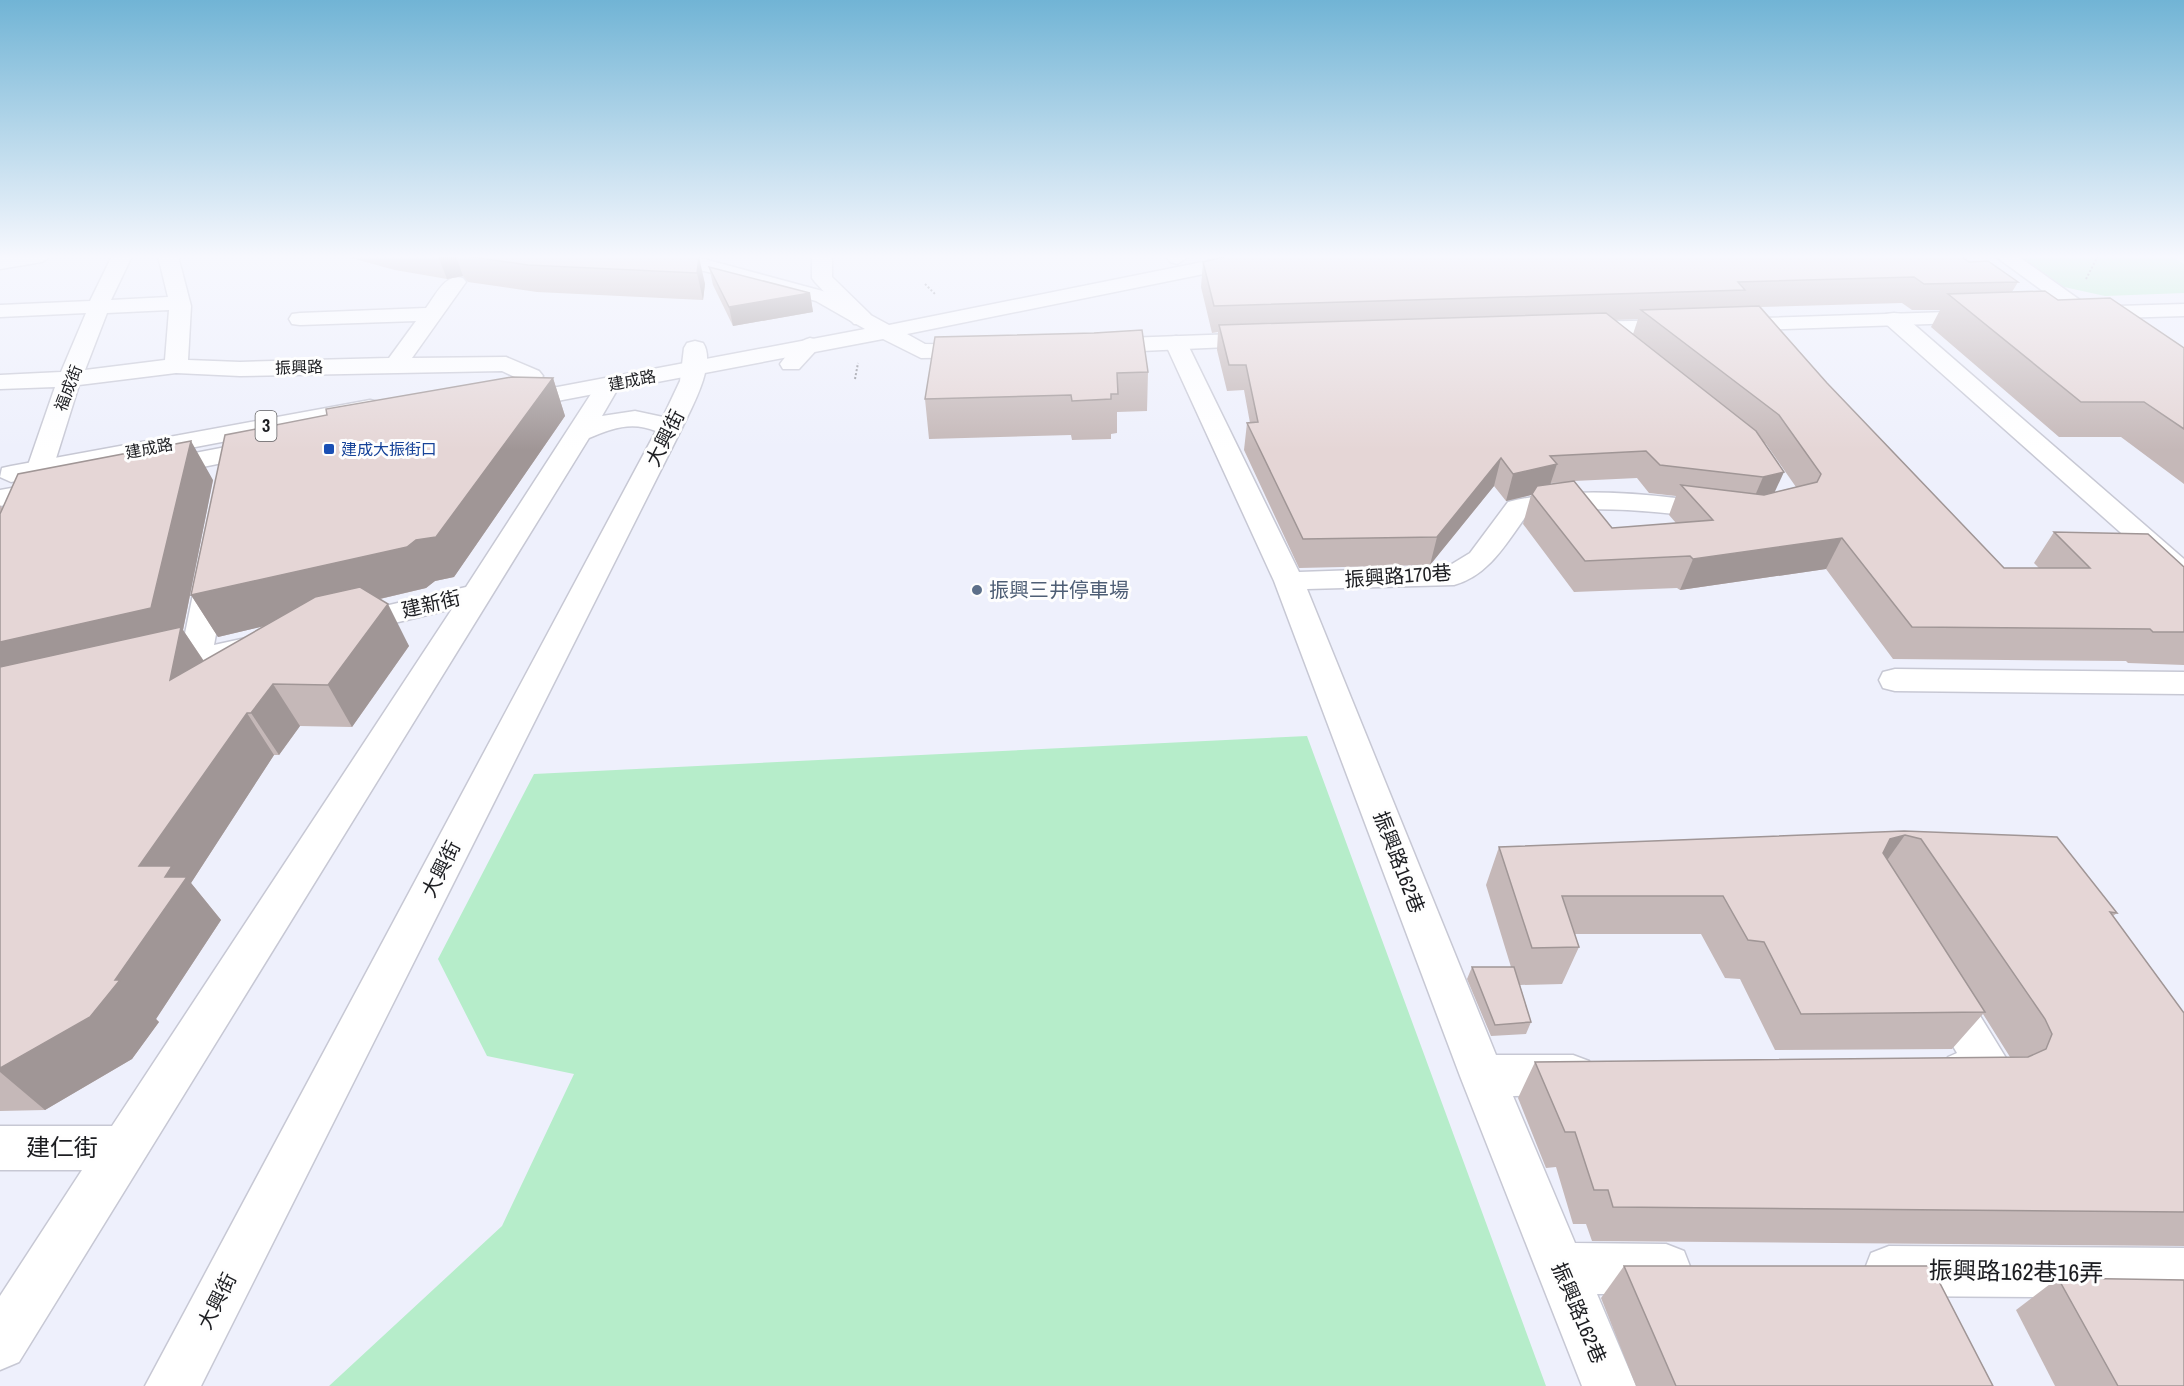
<svg xmlns="http://www.w3.org/2000/svg" width="2184" height="1386" viewBox="0 0 2184 1386" font-family="'Archivo Narrow','Noto Sans TC',sans-serif">
<style>
.green{fill:#b6edca}
.lines{fill:none;stroke-linecap:round;stroke-linejoin:round}
.minor-casing{stroke:#c7c8d4;stroke-width:3}
.major-casing{stroke:#c7c8d4;stroke-width:3}
.path{stroke:#898a92;stroke-width:2;stroke-dasharray:2 2;stroke-linecap:butt}
.minor{fill:#fff;fill-rule:evenodd}
.major{fill:#fff;fill-rule:evenodd}
.wall{fill:#c5b8b8;fill-rule:evenodd}
.shaded-wall{fill:#a09696}
.building{fill:#e5d6d6;stroke:#a09696;stroke-width:1.5}
.transit-dot{fill:#1a4fb4;stroke:#fefefe;stroke-width:2}
.service-dot{fill:#5c6f8a;stroke:#fefefe;stroke-width:2}
.labels{text-anchor:middle;stroke-width:6;stroke-linejoin:round;paint-order:stroke}
.far-street-label{font-size:16px;fill:#1c1d21;stroke:#fefefe}
.far-transit-label{font-size:16px;fill:#164399;stroke:#fefefe;text-anchor:start}
.shield{fill:#fefefe;stroke:#606063;stroke-width:1.5}
.shield-label{font-size:18px;font-weight:bold;fill:#1c1d21}
.street-label{font-size:20px;fill:#1c1d21;stroke:#fefefe}
.service-label{font-size:20px;fill:#4e5e75;stroke:#fefefe;text-anchor:start}
.near-street-label{font-size:24px;fill:#1c1d21;stroke:#fefefe}
</style>
<rect width="100%" height="100%" fill="#eef0fc"/>
<g class="green">
<polygon points="2019,256 2171,256 2184,264 2184,293 2105,296 2064,287"/>
<polygon points="1307,736 1546,1386 329,1386 502,1226 574,1074 487,1056 438,959 534,774"/>
</g>
<g class="lines">
<defs>
<g id="minor">
<polygon points="51,256 42,262 0,269 0,257"/>
<path d="M 112,256 L 132,256 L 111,300 L 168,297 L 158,256 L 178,256 L 191,306 L 188,360 L 240,362 L 389,358 L 416,321 L 300,325 L 292,324 L 289,319 L 292,314 L 300,313 L 426,308 C 436,295 445,273 463,278 L 466,282 L 412,358 L 506,357 L 539,371 L 543,376 L 539,381 L 523,381 L 502,371 L 240,376 L 176,373 L 79,385 L 53,468 L 52,491 L 20,573 L 15,579 L 0,583 L 0,551 L 26,491 L 27,468 L 55,387 L 0,389 L 0,375 L 61,372 L 86,313 L 0,317 L 0,305 L 90,301 ZM 169,310 L 165,360 L 85,370 L 107,313 Z"/>
<polygon points="812,256 832,256 832,277 870,314 873,319 870,324 854,324 815,282 812,278"/>
<polygon points="1166,256 1186,256 1187,258 1177,264 1170,262"/>
<polygon points="1995,256 2018,256 2115,325 2112,330 2096,330"/>
<polygon points="1894,313 1902,314 2184,559 2184,583 2174,580 1886,324 1883,319 1886,314"/>
<path d="M 1176,336 L 1184,338 L 1187,343 L 1299,572 L 1447,567 L 1470,553 L 1508,502 C 1576,485 1648,494 1717,503 L 1727,505 L 1731,511 L 1727,517 L 1717,519 C 1654,511 1590,504 1527,515 C 1507,542 1489,576 1454,585 L 1307,589 L 1496,1055 L 1573,1055 L 1589,1061 L 1595,1075 L 1589,1089 L 1573,1095 L 1513,1096 L 1575,1243 L 1666,1244 L 1684,1251 L 1691,1269 L 1684,1287 L 1666,1294 L 1597,1294 L 1636,1386 L 1582,1386 L 1460,1076 L 1274,581 L 1165,343 L 1168,338 Z"/>
<path d="M 810,338 L 818,340 L 821,345 L 799,369 L 783,369 L 780,364 C 787,354 798,341 810,338 Z"/>
<path d="M 695,341 L 703,343 C 717,363 691,409 682,428 L 201,1386 L 145,1386 L 656,431 C 632,421 612,428 589,438 L 19,1362 L 0,1370 L 0,1296 L 82,1170 L 0,1170 L 0,1126 L 112,1126 L 452,609 L 349,634 L 338,631 L 334,624 L 338,617 L 466,587 L 600,380 L 616,380 L 620,385 L 602,416 L 635,411 L 663,417 L 680,381 L 684,348 L 687,343 Z"/>
<polygon points="213,561 223,564 228,570 214,645 255,636 266,639 271,646 266,653 255,656 160,679 149,675 144,668 149,661 181,653 198,570 203,564"/>
<polygon points="1895,669 2184,672 2184,694 1895,691 1883,688 1879,680 1883,672"/>
<path d="M 1943,975 L 1958,980 L 2014,1071 L 2008,1085 C 1987,1093 1969,1093 1948,1085 L 1942,1071 L 1948,1057 L 1957,1053 L 1922,993 L 1928,980 Z"/>
<polygon points="1889,1246 2184,1248 2184,1298 1889,1296 1871,1289 1864,1271 1871,1253"/>
</g>
<g id="major">
<polygon points="657,256 693,256 830,293 889,325 1232,256 1272,256 1263,262 907,334 925,344 986,345 989,350 986,355 978,357 921,358 883,339 515,409 507,407 503,402 507,397 515,395 865,329 816,301 749,282 659,260"/>
<polygon points="2184,304 2184,316 2085,319 2077,318 2074,313 2077,308 2085,307"/>
<polygon points="1979,311 1987,312 1990,317 1987,322 1731,331 1723,330 1720,325 1723,320 1731,319"/>
<polygon points="1680,320 1688,321 1691,326 1688,331 1581,336 1573,334 1570,329 1573,324 1581,322"/>
<polygon points="1263,333 1271,335 1274,340 1271,345 1098,353 1090,351 1087,346 1090,341 1098,339"/>
<polygon points="370,400 379,402 382,407 379,412 11,482 0,477 2,468 11,466"/>
<polygon points="263,440 272,443 276,448 272,453 158,476 149,474 145,468 149,462 158,460"/>
<polygon points="51,481 60,483 64,489 60,495 0,506 0,490"/>
</g>
</defs>
<use href="#minor" class="minor-casing"/>
<use href="#major" class="major-casing"/>
<g class="path">
<polyline points="2086,279 2098,256"/>
<polyline points="925,284 936,295"/>
<polyline points="855,379 858,363"/>
</g>
<use href="#minor" class="minor"/>
<use href="#major" class="major"/>
</g>
<g class="wall">
<polygon points="344,256 696,256 705,284 703,300 537,292 468,282 463,276 447,279 395,270"/>
<path d="M 1203,262 L 1969,262 L 2018,282 L 2012,292 L 2058,300 L 2184,348 L 2184,484 L 2121,437 L 2059,437 L 1931,327 L 1940,310 L 1912,310 L 1902,303 L 1761,307 L 1827,383 L 2004,568 L 2039,568 L 2034,563 L 2054,532 L 2184,567 L 2184,665 L 2128,663 L 2126,661 L 1893,659 L 1826,569 L 1680,590 L 1677,588 L 1574,592 L 1523,524 L 1531,495 L 1506,501 L 1494,486 L 1430,565 L 1299,568 L 1244,450 L 1247,423 L 1250,423 L 1244,390 L 1227,391 L 1217,350 L 1218,332 L 1212,333 L 1201,287 ZM 1638,319 L 1633,334 L 1614,320 ZM 1763,442 L 1766,444 L 1796,487 L 1775,492 ZM 1637,478 L 1649,493 L 1676,496 L 1669,515 L 1676,523 L 1612,528 L 1574,481 ZM 1572,482 L 1551,484 L 1551,483 Z"/>
<polygon points="709,267 810,293 813,312 733,326 713,285"/>
<polygon points="1094,333 1148,372 1147,411 1117,412 1117,433 1111,434 1111,439 1072,440 1071,435 929,439 925,399"/>
<polygon points="553,378 565,416 454,577 435,581 426,588 380,599 409,646 352,727 300,726 279,755 274,755 191,883 221,920 156,1019 159,1022 132,1059 45,1110 0,1111 0,505 3,509 213,480 183,630 204,661 264,626 218,637 191,595"/>
<polygon points="1904,831 2117,913 2113,916 2184,1013 2184,1246 1592,1241 1586,1224 1573,1224 1556,1167 1546,1168 1518,1098 1535,1062 2010,1057 1983,1014 1952,1049 1775,1050 1740,979 1725,978 1701,934 1575,934 1579,947 1562,984 1520,985 1531,1022 1526,1034 1491,1036 1467,979 1472,967 1511,967 1486,885 1499,847"/>
<polygon points="1624,1266 1993,1386 1636,1386 1601,1298"/>
<polygon points="2058,1278 2184,1386 2055,1386 2016,1310"/>
</g>
<g class="shaded-wall">
<polygon points="438,256 456,256 463,276 447,279"/>
<polygon points="699,257 705,284 703,300 697,273"/>
<polygon points="810,293 813,312 733,326 729,307"/>
<polygon points="553,378 565,416 454,577 435,581 426,588 218,637 191,595 416,540"/>
<polygon points="191,441 213,480 183,630 209,669 199,722 0,692 0,642"/>
<polygon points="1501,458 1494,486 1430,565 1437,537"/>
<polygon points="1557,464 1548,491 1532,494 1531,495 1506,501 1513,474"/>
<polygon points="1784,472 1771,500 1751,505 1763,477"/>
<polygon points="1842,538 1826,569 1680,590 1693,559"/>
<polygon points="388,604 409,646 352,727 328,685"/>
<polygon points="273,684 300,726 279,755 251,713"/>
<polygon points="247,713 274,755 191,883 221,920 156,1019 159,1022 132,1059 45,1110 0,1072 0,1068 115,980 139,866"/>
<polygon points="1905,835 1878,873 1864,877 1890,839"/>
</g>
<g class="building">
<polygon points="466,256 696,256 699,257 697,273 528,265"/>
<polygon points="1228,256 1961,256 1969,262 1988,261 2018,282 1924,284 1914,277 1738,282 1745,290 1214,306 1203,262"/>
<polygon points="709,267 810,293 729,307"/>
<polygon points="2045,291 2058,300 2110,298 2184,348 2184,429 2144,402 2081,402 1948,294"/>
<polygon points="1759,306 1827,383 2004,568 2090,568 2054,532 2148,534 2184,567 2184,632 2153,632 2150,629 1912,627 1842,538 1693,559 1690,556 1585,561 1532,494 1537,486 1574,481 1612,528 1713,520 1681,485 1764,495 1817,482 1821,474 1779,415 1641,310"/>
<polygon points="1606,313 1756,431 1784,472 1763,477 1660,465 1646,451 1550,456 1557,464 1513,474 1501,458 1437,537 1303,539 1247,423 1258,422 1246,365 1229,365 1219,325"/>
<polygon points="1142,330 1148,372 1117,373 1118,394 1111,394 1111,399 1072,401 1071,395 925,399 935,337 1094,333"/>
<polygon points="512,377 553,378 436,537 416,540 407,547 191,595 225,435 327,415 326,409"/>
<polygon points="191,441 151,608 0,642 0,514 18,474"/>
<polygon points="360,587 388,604 328,685 273,684 251,713 247,713 139,866 172,866 165,877 187,877 115,980 120,980 90,1017 0,1068 0,667 181,627 170,680 315,597"/>
<polygon points="1904,831 2057,837 2117,913 2110,912 2184,1013 2184,1212 1613,1207 1608,1190 1594,1190 1575,1132 1565,1132 1535,1062 2028,1057 2046,1049 2052,1034 2045,1019 1921,839 1905,835 1890,839 1883,853 1985,1012 1801,1014 1764,942 1748,940 1723,896 1562,896 1579,947 1532,948 1499,847"/>
<polygon points="1472,967 1514,967 1531,1022 1495,1025"/>
<polygon points="1624,1266 1931,1266 1993,1386 1676,1386"/>
<polygon points="2058,1278 2184,1280 2184,1386 2118,1386"/>
</g>
<linearGradient id="sky" x2="0" y2="1"><stop stop-color="#71b4d5"/><stop offset="0.57" stop-color="#f7f8fe"/><stop offset="1" stop-color="#f7f8fe" stop-opacity="0"/></linearGradient>
<rect width="2184" height="450" fill="url(#sky)"/>
<rect class="transit-dot" x="323" y="443" width="12" height="12" rx="3"/>
<circle class="service-dot" cx="977" cy="590" r="6"/>
<g class="labels">
<g class="far-street-label">
<text transform="translate(299 367) rotate(-2)" y="6">振興路</text>
<text transform="translate(632 380) rotate(-11)" y="6">建成路</text>
<text transform="translate(68 388) rotate(-69)" y="6">福成街</text>
<text transform="translate(149 448) rotate(-11)" y="6">建成路</text>
</g>
<g class="far-transit-label">
<text x="341" y="455">建成大振街口</text>
</g>
<rect class="shield" x="255.5" y="411" width="21" height="30" rx="4.5"/>
<g class="shield-label">
<text x="266" y="432">3</text>
</g>
<g class="street-label">
<text transform="translate(665 438) rotate(-63)" y="7">大興街</text>
<text transform="translate(1398 576) rotate(-4)" y="7">振興路170巷</text>
<text transform="translate(431 604) rotate(-13)" y="7">建新街</text>
<text transform="translate(1399 862) rotate(69)" y="7">振興路162巷</text>
<text transform="translate(441 869) rotate(-63)" y="7">大興街</text>
<text transform="translate(217 1301) rotate(-63)" y="7">大興街</text>
<text transform="translate(1579 1313) rotate(67)" y="7">振興路162巷</text>
</g>
<g class="service-label">
<text x="989" y="597">振興三井停車場</text>
</g>
<g class="near-street-label">
<text x="62" y="1156">建仁街</text>
<text transform="translate(2016 1272) rotate(1)" y="8">振興路162巷16弄</text>
</g>
</g>
</svg>
